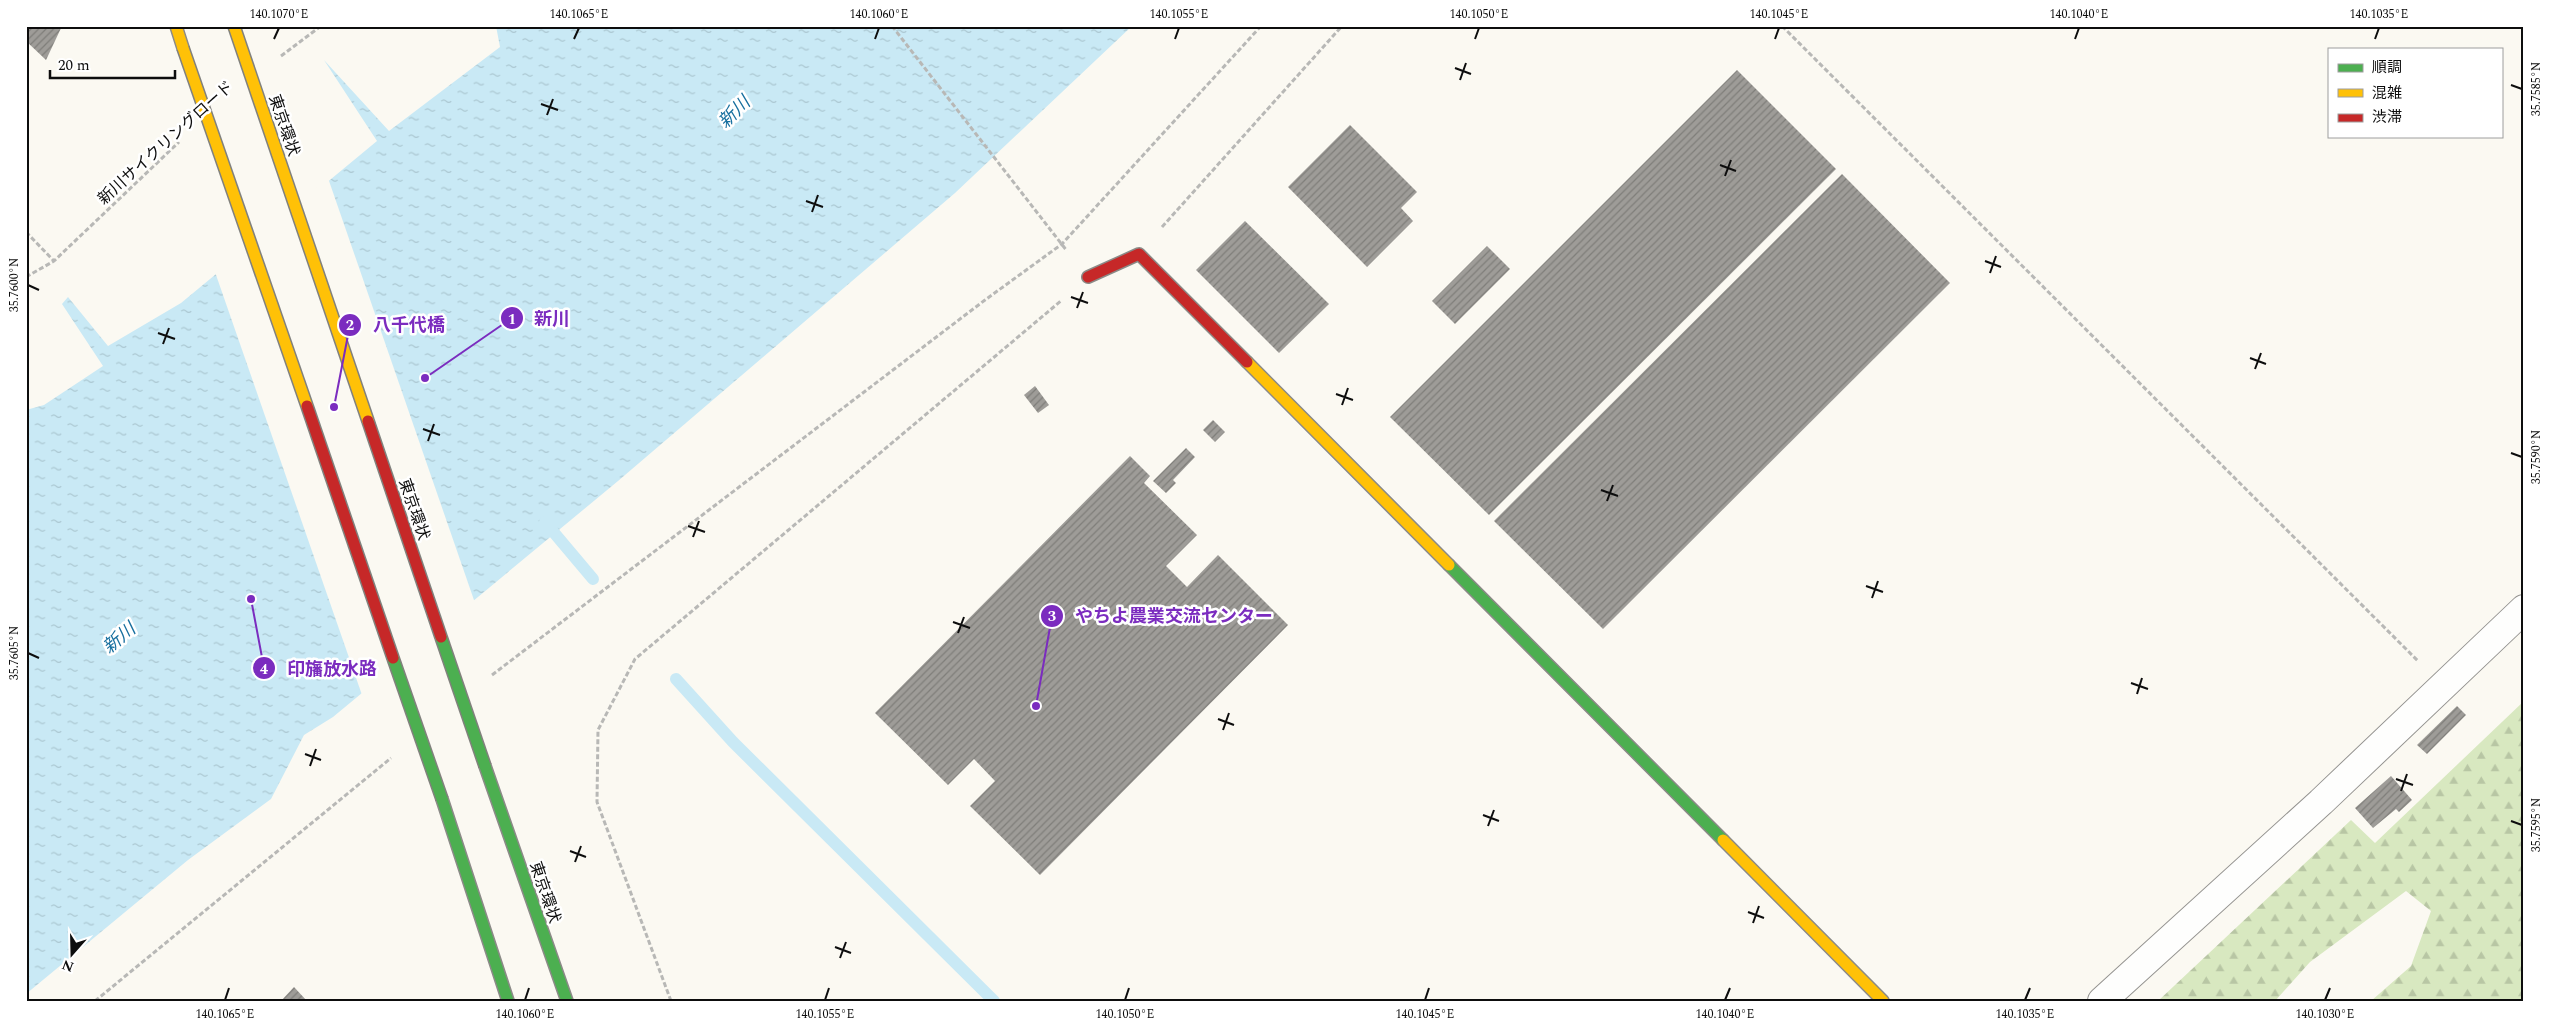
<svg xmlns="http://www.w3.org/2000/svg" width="2550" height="1027" viewBox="0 0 2550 1027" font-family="Spectral,'Noto Sans JP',serif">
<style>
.forest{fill:url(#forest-firs)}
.water{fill:url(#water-ripples)}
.pier{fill:#fbf9f2}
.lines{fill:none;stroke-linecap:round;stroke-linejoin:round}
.stream{stroke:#c9e9f5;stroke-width:12}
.building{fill:url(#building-hatch)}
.street-casing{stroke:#949390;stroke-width:30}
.fast-casing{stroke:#8b8a87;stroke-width:14}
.slow-casing{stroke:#8b8a87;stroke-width:14}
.jam-casing{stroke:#8b8a87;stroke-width:14}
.path{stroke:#b8b8b6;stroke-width:3;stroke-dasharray:5 2.5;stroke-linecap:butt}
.street{stroke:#fefefd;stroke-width:28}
.fast{stroke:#4caf50;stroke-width:11}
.slow{stroke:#ffc107;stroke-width:11}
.jam{stroke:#c62828;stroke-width:11}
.fast-bridge-casing{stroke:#81817d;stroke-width:14;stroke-linecap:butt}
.slow-bridge-casing{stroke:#81817d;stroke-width:14;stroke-linecap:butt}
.jam-bridge-casing{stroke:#81817d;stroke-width:14;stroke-linecap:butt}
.fast-bridge{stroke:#4caf50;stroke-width:11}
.slow-bridge{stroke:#ffc107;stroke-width:11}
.jam-bridge{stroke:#c62828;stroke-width:11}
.ticks{fill:none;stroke:#0d0d0d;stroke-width:2}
.labels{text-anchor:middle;stroke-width:5;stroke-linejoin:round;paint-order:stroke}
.street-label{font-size:16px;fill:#0d0d0d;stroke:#fff}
.water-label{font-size:18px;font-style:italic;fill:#176f9f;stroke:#fff}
.leader{fill:none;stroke:#7b2cbf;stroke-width:2}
.callout-dot{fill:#7b2cbf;stroke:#fff;stroke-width:2}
.mark-label{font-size:15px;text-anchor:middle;font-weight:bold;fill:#fff}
.callout-label{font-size:18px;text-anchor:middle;font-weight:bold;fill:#7b2cbf;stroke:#fff;stroke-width:5;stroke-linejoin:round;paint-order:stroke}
.neatline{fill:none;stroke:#0d0d0d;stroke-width:2}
.ticks-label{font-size:12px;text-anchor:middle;fill:#0d0d0d}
</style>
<defs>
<pattern id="forest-firs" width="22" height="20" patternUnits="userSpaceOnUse" patternTransform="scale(1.25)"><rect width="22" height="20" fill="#d8e8c0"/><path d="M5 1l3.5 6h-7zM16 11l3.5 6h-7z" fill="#b8c6a4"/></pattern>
<pattern id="water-ripples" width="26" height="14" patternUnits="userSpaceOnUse" patternTransform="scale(1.25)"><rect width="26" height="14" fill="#c9e9f5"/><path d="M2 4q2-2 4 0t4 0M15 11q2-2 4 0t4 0" fill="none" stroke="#abc7d1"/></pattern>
<pattern id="building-hatch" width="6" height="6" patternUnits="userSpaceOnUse" patternTransform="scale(1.25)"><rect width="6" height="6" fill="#9e9c98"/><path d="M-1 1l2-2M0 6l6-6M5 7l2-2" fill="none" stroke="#7f7e7a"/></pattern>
</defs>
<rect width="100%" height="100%" fill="#fbf9f2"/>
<polygon class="forest" points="2524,701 2524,1001 2371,1001 2411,966 2431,911 2406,891 2310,962 2275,1001 2158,1001 2351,820 2375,843"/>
<polygon class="water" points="496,26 1132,26 955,193 618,481 333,717 304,735 271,799 188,860 26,994 26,410 44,405 103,366 62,304 68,297 108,346 181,303 377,141 324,60 389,131 500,47"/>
<polygon class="pier" points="328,178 475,603 362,695 215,272"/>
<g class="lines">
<g class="stream">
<polyline points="545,522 593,579"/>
<polyline points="676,679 733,742 994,1001"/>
</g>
</g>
<g class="building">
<polygon points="27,26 62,26 46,60 26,41"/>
<polygon points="1737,70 1836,169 1489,515 1390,417"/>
<polygon points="1350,125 1417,192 1401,208 1413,221 1367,267 1288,187"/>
<polygon points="1842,174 1950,283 1603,629 1494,521"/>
<polygon points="1245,221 1329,304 1279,353 1196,270"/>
<polygon points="1487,246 1510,269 1455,324 1432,301"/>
<polygon points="1035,386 1049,405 1038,413 1024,395"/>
<polygon points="1213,420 1225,432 1215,442 1203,430"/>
<polygon points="1186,448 1195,457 1173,480 1176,483 1166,493 1153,481"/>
<polygon points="1130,456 1150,476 1144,483 1197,535 1166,566 1187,587 1218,555 1288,625 1040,875 970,806 995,781 974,759 948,785 875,713"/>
<polygon points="2457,706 2466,715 2427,754 2417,745"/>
<polygon points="2391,776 2412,800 2399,812 2396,809 2373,828 2355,808"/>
<polygon points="294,987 307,1001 281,1001"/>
</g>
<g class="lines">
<defs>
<polyline id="street" points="2102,1001 2321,802 2524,609"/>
<g id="fast">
<polyline points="1449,565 1723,840"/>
<polyline points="485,766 567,1001"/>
<polyline points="442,799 508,1001"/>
</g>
<g id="slow">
<polyline points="176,26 183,48"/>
<polyline points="1247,362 1449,565"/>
<polyline points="1723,840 1883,1001"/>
</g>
<polyline id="jam" points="1088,277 1139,254 1247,362"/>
</defs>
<use href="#street" class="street-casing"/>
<use href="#fast" class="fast-casing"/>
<use href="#slow" class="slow-casing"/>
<use href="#jam" class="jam-casing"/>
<g class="path">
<polyline points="892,26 1067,251"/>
<polyline points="1782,26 2418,661"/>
<polyline points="281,56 321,26"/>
<polyline points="1162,227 1342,26"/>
<polyline points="26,232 54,261"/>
<polyline points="26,277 54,261 179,142"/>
<polyline points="492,675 985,300 1062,244 1261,26"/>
<polyline points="95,1001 391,758"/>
<polyline points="671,1001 597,802 598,730 635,659 1062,300"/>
</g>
<use href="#street" class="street"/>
<use href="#fast" class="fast"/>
<use href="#slow" class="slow"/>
<use href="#jam" class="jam"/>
<defs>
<g id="fast-bridge">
<polyline points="441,637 485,766"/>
<polyline points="393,658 442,799"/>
</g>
<g id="slow-bridge">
<polyline points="234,26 368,421"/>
<polyline points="183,48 307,406"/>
</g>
<g id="jam-bridge">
<polyline points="307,406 393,658"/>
<polyline points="368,421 441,637"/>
</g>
</defs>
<use href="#fast-bridge" class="fast-bridge-casing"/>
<use href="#slow-bridge" class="slow-bridge-casing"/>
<use href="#jam-bridge" class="jam-bridge-casing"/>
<use href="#fast-bridge" class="fast-bridge"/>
<use href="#slow-bridge" class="slow-bridge"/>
<use href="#jam-bridge" class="jam-bridge"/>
</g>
<path class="ticks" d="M 274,39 L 279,28M 574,39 L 579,28M 875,39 L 879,28M 1175,39 L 1179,28M 1475,39 L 1479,28M 1775,39 L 1779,28M 2075,39 L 2079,28M 2375,39 L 2379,28M 1455,68 L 1471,74M 1460,80 L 1466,63M 2511,85 L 2522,89M 541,104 L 558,110M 547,115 L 553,99M 1720,165 L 1736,171M 1725,176 L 1731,160M 806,201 L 823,207M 812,212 L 818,195M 1985,261 L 2001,267M 1990,273 L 1996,256M 28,285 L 39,290M 1071,297 L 1088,303M 1077,308 L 1083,292M 158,333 L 175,339M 163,344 L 169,328M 2250,358 L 2266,364M 2255,369 L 2261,353M 1336,394 L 1353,400M 1342,405 L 1348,388M 423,429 L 440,435M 428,441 L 434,424M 2511,453 L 2522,457M 1601,490 L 1618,496M 1607,501 L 1613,485M 688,526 L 705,532M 693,537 L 699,521M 1866,586 L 1883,592M 1872,598 L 1878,581M 953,622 L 970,628M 958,633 L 964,617M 28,653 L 39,658M 2131,683 L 2148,689M 2137,694 L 2142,678M 1218,719 L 1234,725M 1223,730 L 1229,713M 305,754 L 321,760M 310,766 L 316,749M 2396,779 L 2413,785M 2401,791 L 2407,774M 1483,815 L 1499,821M 2511,821 L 2522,825M 1488,826 L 1494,810M 570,851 L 586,857M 575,862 L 581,846M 1748,912 L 1764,918M 1753,923 L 1759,906M 835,947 L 851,953M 840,958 L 846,942M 225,1000 L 229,988M 525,1000 L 529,988M 825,1000 L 829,988M 1125,1000 L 1129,988M 1425,1000 L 1429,988M 1725,1000 L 1730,988M 2025,1000 L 2030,988M 2325,1000 L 2330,988"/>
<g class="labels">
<g class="street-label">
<text transform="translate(285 125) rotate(71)" y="6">東京環状</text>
<text transform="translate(165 142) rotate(-42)" y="6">新川サイクリングロード</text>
<text transform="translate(415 509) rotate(71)" y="6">東京環状</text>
<text transform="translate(546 892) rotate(71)" y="6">東京環状</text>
</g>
<g class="water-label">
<text transform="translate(734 112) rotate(-45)" y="6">新川</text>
<text transform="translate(119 638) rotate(-40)" y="6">新川</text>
</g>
</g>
<path class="leader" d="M425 378L512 318M334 407L350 325M1036 706L1052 616M251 599L264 668"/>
<g class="callout-dot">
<circle cx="425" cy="378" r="5"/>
<circle cx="334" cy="407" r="5"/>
<circle cx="1036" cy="706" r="5"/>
<circle cx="251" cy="599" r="5"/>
<circle cx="512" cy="318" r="12"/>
<circle cx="350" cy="325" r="12"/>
<circle cx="1052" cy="616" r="12"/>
<circle cx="264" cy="668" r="12"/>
</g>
<g class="mark-label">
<text x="512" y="324">1</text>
<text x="350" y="330">2</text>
<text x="1052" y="621">3</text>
<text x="264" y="674">4</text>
</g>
<g class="callout-label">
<text x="552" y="325">新川</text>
<text x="409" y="331">八千代橋</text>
<text x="1174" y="622">やちよ農業交流センター</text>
<text x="332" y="675">印旛放水路</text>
</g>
<rect width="2550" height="1027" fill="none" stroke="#ffffff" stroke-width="55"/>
<rect x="2328" y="48" width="175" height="90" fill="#ffffff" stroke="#9e9e9e"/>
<rect x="2338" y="64" width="25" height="8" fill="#4caf50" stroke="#9e9e9e"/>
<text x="2372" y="72" font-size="15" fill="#0d0d0d">順調</text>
<rect x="2338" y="89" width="25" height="8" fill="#ffc107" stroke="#9e9e9e"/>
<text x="2372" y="98" font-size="15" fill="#0d0d0d">混雑</text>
<rect x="2338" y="114" width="25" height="8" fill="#c62828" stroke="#9e9e9e"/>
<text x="2372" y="122" font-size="15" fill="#0d0d0d">渋滞</text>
<g transform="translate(72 954) rotate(200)" stroke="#ffffff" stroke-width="4" paint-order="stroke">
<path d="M0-4L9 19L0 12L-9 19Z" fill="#0d0d0d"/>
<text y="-8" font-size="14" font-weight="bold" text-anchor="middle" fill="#0d0d0d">N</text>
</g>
<path d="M50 70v8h125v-8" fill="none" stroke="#0d0d0d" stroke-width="2.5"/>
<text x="58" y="70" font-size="15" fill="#0d0d0d" stroke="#ffffff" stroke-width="4" paint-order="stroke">20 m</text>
<rect x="28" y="28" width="2494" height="972" class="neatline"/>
<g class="ticks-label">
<text x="279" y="18">140.1070°E</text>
<text x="579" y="18">140.1065°E</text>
<text x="879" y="18">140.1060°E</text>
<text x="1179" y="18">140.1055°E</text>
<text x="1479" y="18">140.1050°E</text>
<text x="1779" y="18">140.1045°E</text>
<text x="2079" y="18">140.1040°E</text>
<text x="2379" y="18">140.1035°E</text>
<text transform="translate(2536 89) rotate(-90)" y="4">35.7585°N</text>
<text transform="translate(14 285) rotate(-90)" y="4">35.7600°N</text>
<text transform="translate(2536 457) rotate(-90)" y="4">35.7590°N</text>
<text transform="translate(14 653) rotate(-90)" y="4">35.7605°N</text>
<text transform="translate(2536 825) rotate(-90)" y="4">35.7595°N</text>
<text x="225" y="1018">140.1065°E</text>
<text x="525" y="1018">140.1060°E</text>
<text x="825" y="1018">140.1055°E</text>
<text x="1125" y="1018">140.1050°E</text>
<text x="1425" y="1018">140.1045°E</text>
<text x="1725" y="1018">140.1040°E</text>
<text x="2025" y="1018">140.1035°E</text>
<text x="2325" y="1018">140.1030°E</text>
</g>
</svg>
